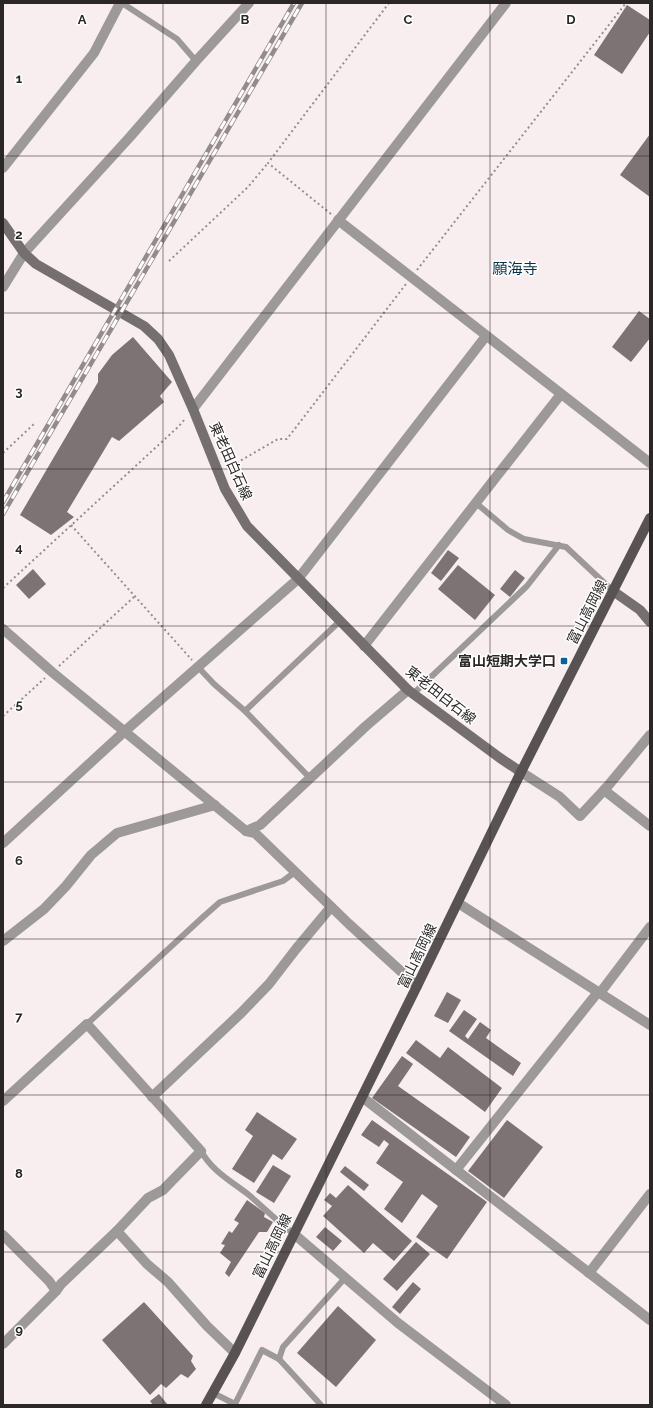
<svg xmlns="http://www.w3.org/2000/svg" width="653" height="1408" viewBox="0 0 653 1408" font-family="Raleway,'Noto Sans JP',sans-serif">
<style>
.building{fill:#7d7374}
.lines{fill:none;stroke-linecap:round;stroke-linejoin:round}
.path{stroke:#958e8e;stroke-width:2;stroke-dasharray:2 3;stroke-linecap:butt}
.lane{stroke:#9d9999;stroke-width:6}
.street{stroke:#9d9999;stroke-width:10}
.secondary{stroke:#756f6f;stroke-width:10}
.primary{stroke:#595252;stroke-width:10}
.rail-casing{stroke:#938b8c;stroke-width:4.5}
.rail{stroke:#fefefe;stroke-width:3;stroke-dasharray:9;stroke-linecap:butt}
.grid{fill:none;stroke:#2b2727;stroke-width:1;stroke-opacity:0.55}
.poi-dot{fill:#086494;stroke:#fefefe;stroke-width:1.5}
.labels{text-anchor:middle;stroke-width:3;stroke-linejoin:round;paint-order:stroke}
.street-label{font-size:14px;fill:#2b2727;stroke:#fefefe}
.poi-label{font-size:14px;font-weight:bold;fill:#2b2727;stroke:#fefefe;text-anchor:end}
.neighbourhood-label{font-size:15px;fill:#083047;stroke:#fefefe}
.grid-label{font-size:13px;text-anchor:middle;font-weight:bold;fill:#2b2727;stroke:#fefefe;stroke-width:3;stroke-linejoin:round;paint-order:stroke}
</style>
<rect width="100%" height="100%" fill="#f9eeef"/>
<g class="building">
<polygon points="627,5 650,20 650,32 622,74 594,55"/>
<polygon points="650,134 650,197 620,175"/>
<polygon points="639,311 650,319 650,338 631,362 612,347"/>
<polygon points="133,337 172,382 160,396 164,402 119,441 112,437 67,512 74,517 51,535 20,515 98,382 98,374 112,355"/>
<polygon points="448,550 459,558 441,581 431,573"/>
<polygon points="458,565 495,595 475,620 438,589"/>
<polygon points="33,569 46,584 29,599 16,585"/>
<polygon points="515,570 525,578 510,597 500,589"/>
<polygon points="447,992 461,1000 448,1023 434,1016"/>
<polygon points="464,1010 477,1019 465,1036 468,1039 480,1022 491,1030 486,1038 521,1063 513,1076 449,1031"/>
<polygon points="416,1040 440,1058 448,1047 502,1088 485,1112 406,1053"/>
<polygon points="402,1056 413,1064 398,1086 470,1137 456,1157 372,1098"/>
<polygon points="257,1112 297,1139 282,1160 273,1154 254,1183 232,1169 253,1136 245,1130"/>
<polygon points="372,1120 487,1202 447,1259 416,1237 438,1206 422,1194 402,1223 384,1209 403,1182 376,1163 389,1144 384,1140 379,1147 361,1135"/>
<polygon points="507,1120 543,1147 504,1198 468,1171"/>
<polygon points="273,1165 291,1176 274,1203 256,1192"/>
<polygon points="345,1166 369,1185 364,1191 340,1172"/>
<polygon points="348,1185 412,1241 394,1261 373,1243 364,1253 323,1216 332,1206 324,1200 330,1193 336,1198"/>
<polygon points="247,1200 265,1213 264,1217 273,1222 267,1232 259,1232 229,1277 225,1273 231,1262 220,1253 225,1245 221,1244 229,1231 232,1233 239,1223 234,1220"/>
<polygon points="325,1227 342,1241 333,1251 316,1237"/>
<polygon points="416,1242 430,1254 397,1291 383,1279"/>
<polygon points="413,1282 421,1289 400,1314 392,1307"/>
<polygon points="144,1302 193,1356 191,1361 196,1369 188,1378 181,1374 166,1388 161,1384 150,1395 102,1340"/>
<polygon points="338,1306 376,1340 336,1387 297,1353"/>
<polygon points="159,1394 168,1405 153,1405 150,1401"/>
</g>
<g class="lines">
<g class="path">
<polyline points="331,214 268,163 389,3"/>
<polyline points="169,261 248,187 268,163"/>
<polyline points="417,270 626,3"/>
<polyline points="3,453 35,423"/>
<polyline points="228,468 278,439 287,439 406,284"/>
<polyline points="71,525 192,660"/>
<polyline points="3,588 178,427 186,418"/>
<polyline points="59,666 135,596"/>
<polyline points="3,716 45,678"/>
</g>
<g class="lane">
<polyline points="122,3 177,39 196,61"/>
<polyline points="476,503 508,530 524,539 566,547 613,591"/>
<polyline points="198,667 214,684 245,711 340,621"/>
<polyline points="413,694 527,586 559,545"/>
<polyline points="245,711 310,778"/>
<polyline points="87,1024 203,917 220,902 283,881 295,872"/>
<path d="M 201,1151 C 212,1171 231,1181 249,1195 C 264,1208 278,1222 294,1234"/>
<polyline points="279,1359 283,1347 345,1278"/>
<polyline points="213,1393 235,1404"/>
<polyline points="236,1405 235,1404 262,1350 279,1359 321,1405"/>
</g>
<g class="street">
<polyline points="3,168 94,53 120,3"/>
<polyline points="338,220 650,463"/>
<polyline points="3,287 24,253 129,138 196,61 249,3"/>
<polyline points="193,409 506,3"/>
<polyline points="3,629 52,672 246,831 255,833 349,924 417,986"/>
<polyline points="364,646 561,394"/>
<polyline points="521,772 560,797 580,816 607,787 650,735"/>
<polyline points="604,790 650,826"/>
<polyline points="246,831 260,825 366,726 408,690"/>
<polyline points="3,843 125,731 298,579 486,336"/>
<polyline points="458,903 650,1025"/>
<polyline points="3,941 44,909 66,886 91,855 117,833 215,805"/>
<polyline points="600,993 650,927"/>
<polyline points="152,1097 241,1013 269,984 296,949 331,907"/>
<polyline points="362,1097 650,1320"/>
<polyline points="3,1101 87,1024 201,1151 163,1190 148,1198 117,1231"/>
<polyline points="456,1170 598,992"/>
<polyline points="294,1234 398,1323 506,1405"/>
<polyline points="3,1235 49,1281 56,1291"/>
<polyline points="589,1273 650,1194"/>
<polyline points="3,1344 56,1291 61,1284 117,1231 147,1264 168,1282 207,1326 235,1353"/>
</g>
<g class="secondary">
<polyline points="3,223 24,253 36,264 144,326 158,339 169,355 193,409 225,489 247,526 408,690 500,758 521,772"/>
<polyline points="613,591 640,610 650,622"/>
</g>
<polyline class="primary" points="206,1405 235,1353 417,986 521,772 650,518"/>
<defs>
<g id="rail">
<polyline points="3,502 294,3"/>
<polyline points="3,514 302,3"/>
</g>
</defs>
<use href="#rail" class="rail-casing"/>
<use href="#rail" class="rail"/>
</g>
<path class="grid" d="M 163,3 L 163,1405M 326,3 L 326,1405M 490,3 L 490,1405M 3,156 L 650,156M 3,313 L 650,313M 3,469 L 650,469M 3,626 L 650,626M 3,782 L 650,782M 3,939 L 650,939M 3,1095 L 650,1095M 3,1252 L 650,1252"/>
<rect class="poi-dot" x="560" y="657" width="8" height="8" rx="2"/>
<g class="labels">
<g class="street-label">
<text transform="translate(231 461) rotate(66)" y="5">東老田白石線</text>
<text transform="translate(587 612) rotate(-63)" y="5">富山高岡線</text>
<text transform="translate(441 695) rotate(38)" y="5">東老田白石線</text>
<text transform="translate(417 956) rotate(-64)" y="5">富山高岡線</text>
<text transform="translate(272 1246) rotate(-64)" y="5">富山高岡線</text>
</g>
<g class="poi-label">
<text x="556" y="666">富山短期大学口</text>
</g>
<g class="neighbourhood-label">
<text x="515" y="274">願海寺</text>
</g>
</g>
<g class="grid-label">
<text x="82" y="24">A</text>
<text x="245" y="24">B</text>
<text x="408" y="24">C</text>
<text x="571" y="24">D</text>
<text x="19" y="83">1</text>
<text x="19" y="239">2</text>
<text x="19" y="396">3</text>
<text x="19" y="552">4</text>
<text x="19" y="709">5</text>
<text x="19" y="865">6</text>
<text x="19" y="1021">7</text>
<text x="19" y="1178">8</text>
<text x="19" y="1334">9</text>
</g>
<rect width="653" height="1408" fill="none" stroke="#2b2727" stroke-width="8"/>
</svg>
